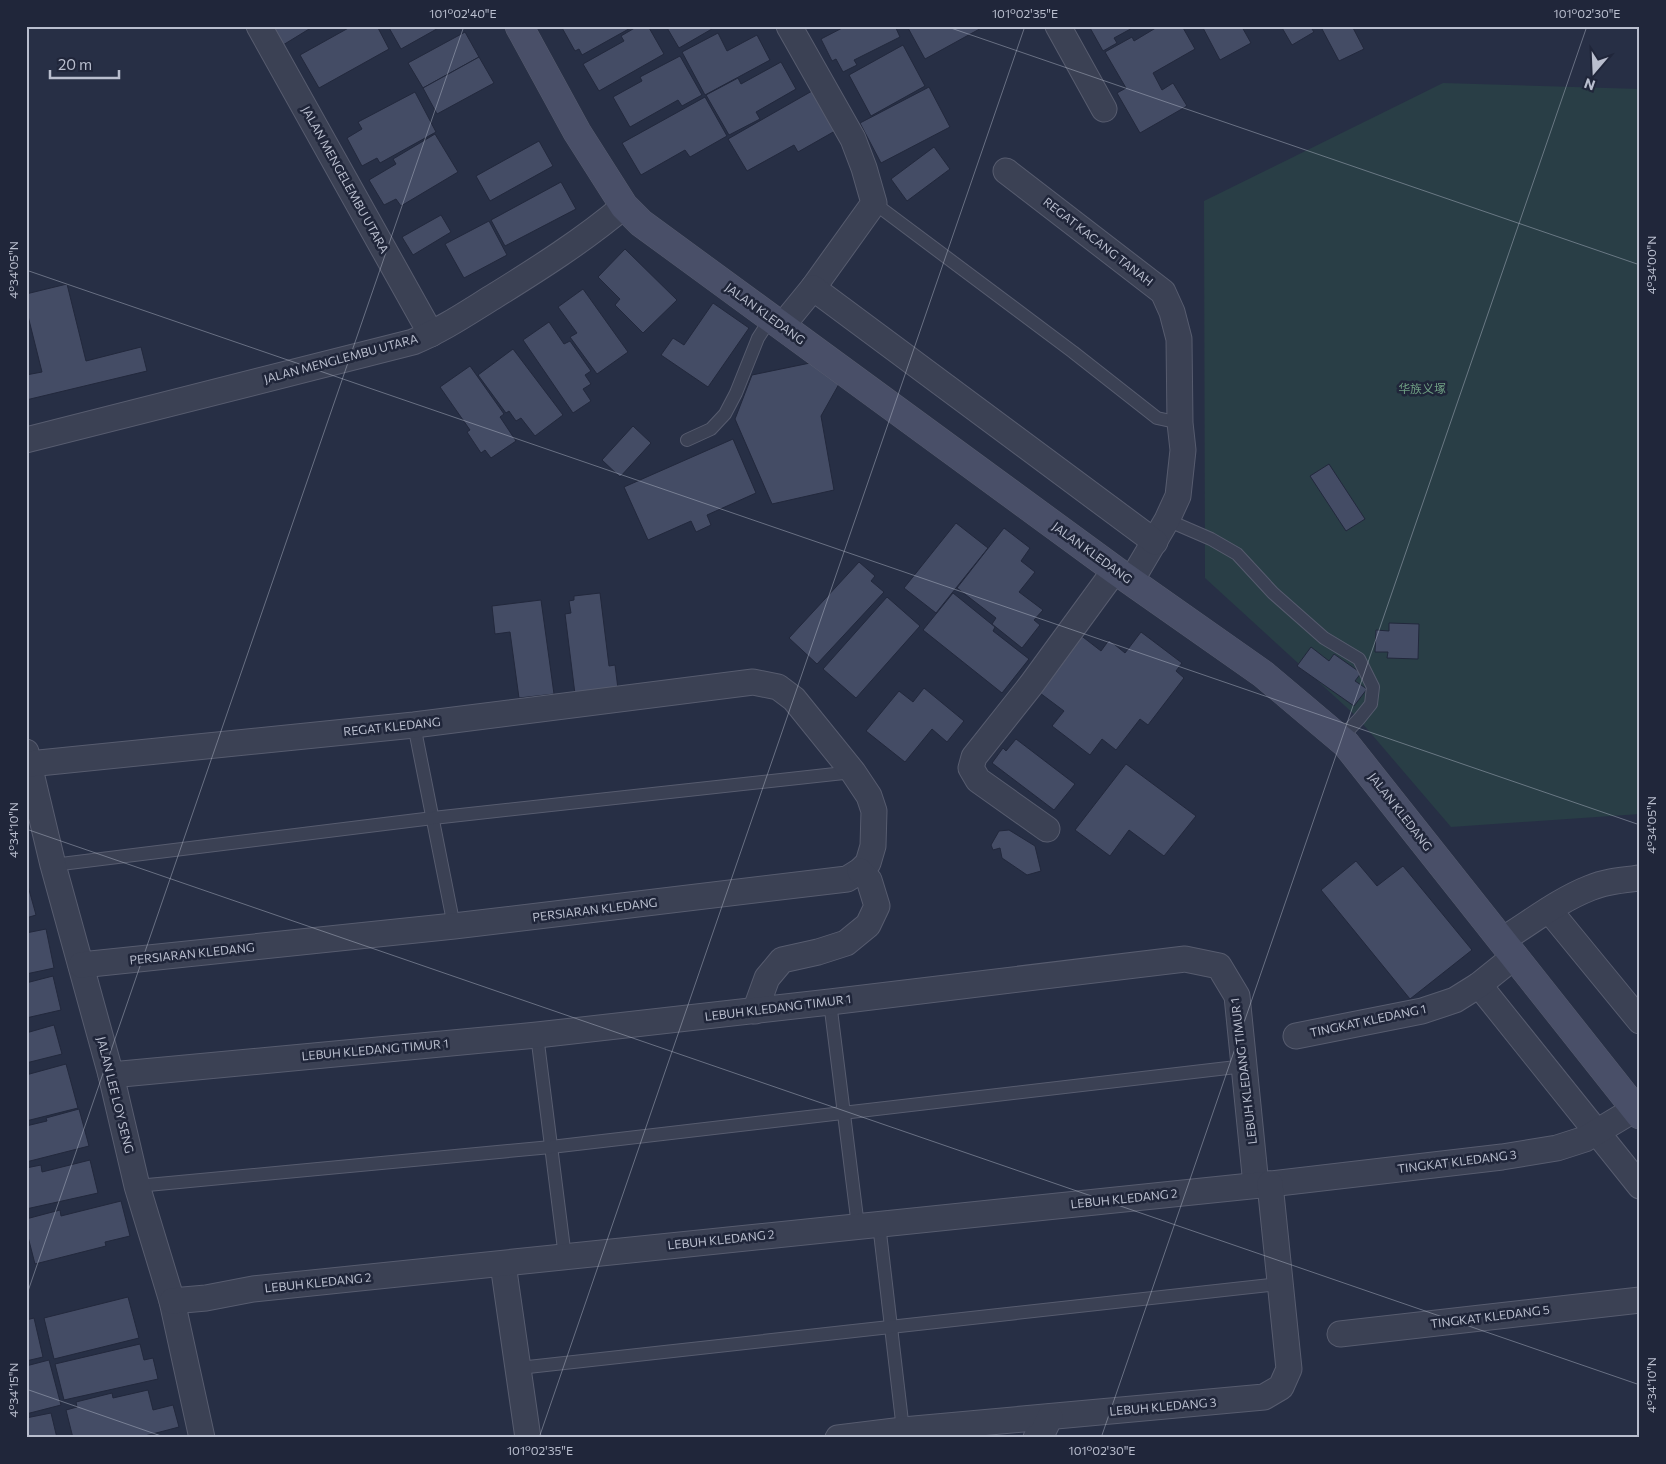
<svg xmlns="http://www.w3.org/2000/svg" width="1666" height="1464" viewBox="0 0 1666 1464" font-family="Commissioner,'Noto Sans SC',sans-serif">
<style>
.green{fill:#293e46}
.building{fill:#444c65;stroke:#22283c}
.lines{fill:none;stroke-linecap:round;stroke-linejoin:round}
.service-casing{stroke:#575c6f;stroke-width:14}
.minor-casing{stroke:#575c6f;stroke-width:27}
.secondary-casing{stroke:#575c6f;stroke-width:29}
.service{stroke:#3b4154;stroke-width:12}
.minor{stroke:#3b4154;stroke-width:25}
.secondary{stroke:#494f68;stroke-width:28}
.ticks{fill:none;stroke:#b9bece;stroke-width:1;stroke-opacity:0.45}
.labels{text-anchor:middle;stroke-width:5;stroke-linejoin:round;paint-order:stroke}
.street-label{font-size:12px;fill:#b9bece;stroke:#20263a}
.park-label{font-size:12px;fill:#6f9f83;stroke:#20263a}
.neatline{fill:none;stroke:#b9bece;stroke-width:2}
.ticks-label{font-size:12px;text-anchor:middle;fill:#b9bece}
</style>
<rect width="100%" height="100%" fill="#272f45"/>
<polygon class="green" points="1443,83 1640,89 1640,814 1451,827 1356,716 1205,578 1204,201"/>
<g class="building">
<polygon points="272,26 314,26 283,45"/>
<polygon points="352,26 377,26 389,49 319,88 300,55"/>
<polygon points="388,26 442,26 401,49"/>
<polygon points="561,26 634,26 582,55 579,49 575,51"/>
<polygon points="638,26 648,26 664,54 599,91 583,64 624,41 621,36"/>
<polygon points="666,26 717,26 679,48"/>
<polygon points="846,26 895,26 900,37 854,60 857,65 843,72 836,59 832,61 821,39"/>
<polygon points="907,26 985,26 925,59"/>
<polygon points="1089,26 1136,26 1114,38 1117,43 1103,51"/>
<polygon points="1159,26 1182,26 1195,49 1153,73 1162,90 1173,83 1187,106 1140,133 1117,93 1126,88 1105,52 1132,37 1134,41"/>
<polygon points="1202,26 1244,26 1242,27 1251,43 1220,60"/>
<polygon points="1281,26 1310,26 1314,32 1292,45"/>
<polygon points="1328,26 1352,26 1364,49 1339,61 1322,29"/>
<polygon points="465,32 479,57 423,88 408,63"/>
<polygon points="718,33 727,51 757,35 770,60 705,95 682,52"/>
<polygon points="903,45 925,86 871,116 849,75"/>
<polygon points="680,56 702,95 682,106 678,100 630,127 613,97 642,81 640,77"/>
<polygon points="479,57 494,83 437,114 423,88"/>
<polygon points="781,62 796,89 756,112 760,119 729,135 706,95 738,78 741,84"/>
<polygon points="929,87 950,127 881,163 860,123"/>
<polygon points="812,91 835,131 798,152 794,145 747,171 728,139"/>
<polygon points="415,92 436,132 380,163 377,158 362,166 347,138 362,129 358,122"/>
<polygon points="705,97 727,136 690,157 685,150 641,175 622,143"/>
<polygon points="435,134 458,172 401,206 396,199 384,205 369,180 396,164 393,159"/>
<polygon points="539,141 553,166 490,201 476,176"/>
<polygon points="934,147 950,169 907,201 891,179"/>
<polygon points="561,182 576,209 505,246 491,220"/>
<polygon points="441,215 451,232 413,255 402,237"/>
<polygon points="489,221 507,255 464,278 445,244"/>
<polygon points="625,249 677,300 643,333 615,305 620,299 598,277"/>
<polygon points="67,284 86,361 141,347 147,371 26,400 26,375 42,372 26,308 26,294"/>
<polygon points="583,289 628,352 597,374 570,337 577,333 558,307"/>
<polygon points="713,303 749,328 708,387 661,355 673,338 684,345"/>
<polygon points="549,322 564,344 570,341 591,371 585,375 591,384 583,389 591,401 573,413 523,340"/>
<polygon points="513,349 563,415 535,436 521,418 516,421 509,411 506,413 478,375"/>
<polygon points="810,363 839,384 821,416 834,490 772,504 735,419 752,375"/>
<polygon points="470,366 504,414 500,417 516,441 491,458 485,450 481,453 467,432 470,430 440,387"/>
<polygon points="633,426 651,443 620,477 602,460"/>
<polygon points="733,439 756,493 707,515 711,525 696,532 691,521 648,540 624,487"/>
<polygon points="1329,464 1365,519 1346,531 1310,476"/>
<polygon points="956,523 988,548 936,613 904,588"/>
<polygon points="1004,528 1030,548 1021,561 1035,572 1019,592 1043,610 1034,620 1040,625 1022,648 992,624 996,618 957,588"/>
<polygon points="859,562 875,576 871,581 884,592 817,664 789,638"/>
<polygon points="600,593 609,666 615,665 618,689 575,694 565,614 571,613 569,601 574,600 574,596"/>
<polygon points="953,593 995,627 993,631 1029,659 1002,693 923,630"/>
<polygon points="887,597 920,626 856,698 823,669"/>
<polygon points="541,600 554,694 519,698 510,632 495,634 492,606"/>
<polygon points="1389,623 1419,624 1418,659 1387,658 1388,652 1375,652 1376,630 1389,631"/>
<polygon points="1141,632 1182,663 1176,671 1184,678 1148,725 1140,719 1116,750 1102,739 1090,755 1052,726 1064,711 1036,690 1079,634 1101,651 1109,640 1125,653"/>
<polygon points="1311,647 1329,661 1334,654 1361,673 1355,681 1367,689 1354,706 1297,666"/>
<polygon points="924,688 964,721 947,742 932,729 905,762 866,731 899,691 913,702"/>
<polygon points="1016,739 1075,784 1054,810 992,763 1003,748 1006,751"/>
<polygon points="1126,764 1196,816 1164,856 1129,830 1110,856 1075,830"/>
<polygon points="1009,830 1035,846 1041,871 1027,875 1002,858 1000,848 993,850 991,845 999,831"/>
<polygon points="1356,861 1377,886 1403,866 1472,950 1410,999 1321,890"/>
<polygon points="26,886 28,886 36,915 26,918"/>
<polygon points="46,929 54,968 26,974 26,933"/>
<polygon points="53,976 61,1010 26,1018 26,983"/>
<polygon points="54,1025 62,1054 26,1063 26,1033"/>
<polygon points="66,1064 78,1108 26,1121 26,1075"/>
<polygon points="79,1109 89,1146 26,1162 26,1126 47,1121 46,1118"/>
<polygon points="90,1160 98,1193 26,1209 26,1168 41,1165 42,1172"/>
<polygon points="121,1201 130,1236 105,1242 106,1246 35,1264 26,1229 26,1219 60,1210 61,1216"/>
<polygon points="128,1297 139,1338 54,1359 44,1318"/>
<polygon points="34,1318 43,1357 26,1361 26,1320"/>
<polygon points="140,1344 144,1360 153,1358 158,1379 64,1400 55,1364"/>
<polygon points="49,1360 61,1405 26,1414 26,1366"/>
<polygon points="148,1390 153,1410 173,1405 179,1427 137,1438 73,1438 66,1410 77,1407 76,1402 112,1393 113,1398"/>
<polygon points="51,1413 57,1438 26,1438 26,1418"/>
</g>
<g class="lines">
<defs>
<g id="service">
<polyline points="874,203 1073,352 1157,418 1180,423"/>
<polyline points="687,440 711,429 725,414 736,393 758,338 771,318"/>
<polyline points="1167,520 1211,539 1237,554 1273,593 1324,638 1359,659 1373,687 1371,704 1359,719 1340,739"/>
<polyline points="414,725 454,926"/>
<polyline points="53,865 433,818 853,772"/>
<polyline points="830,1002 858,1226"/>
<polyline points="537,1035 565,1257"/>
<polyline points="137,1186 551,1147 1245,1066"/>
<polyline points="879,1224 903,1430"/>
<polyline points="519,1368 1279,1284"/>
</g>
<g id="minor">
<polyline points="259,26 431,334"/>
<polyline points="789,26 853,139 864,168 874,203 813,288"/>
<polyline points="1058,26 1104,109"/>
<polyline points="1006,171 1163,292 1172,312 1179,339 1180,423 1183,450 1178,496 1167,520 1131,581"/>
<polyline points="782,326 813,288 1155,542"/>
<path d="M 26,440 L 413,342 C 442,330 467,313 493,297 C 538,269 584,240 624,206"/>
<polyline points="26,752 53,865 111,1075 137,1186 172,1301 202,1438"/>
<polyline points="29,764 414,725 753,682 778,687 794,699 853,772 869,796 874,811 873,846 868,863 860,871 847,879 454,926 81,965"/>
<polyline points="1047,829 978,780 971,768 974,757 1031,685 1115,570"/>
<polyline points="1549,910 1640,1021"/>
<path d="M 1502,940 C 1530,923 1559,900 1590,888 C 1606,881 1623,880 1640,878"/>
<polyline points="1479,985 1640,1186"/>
<polyline points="755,1011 767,978 782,960 818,952 846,943 868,925 877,906 869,880 860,871"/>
<polyline points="1296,1036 1422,1011 1455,1000 1479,985 1515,956"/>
<polyline points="111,1075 537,1035 830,1002 1185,959 1219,966 1237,996 1256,1185"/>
<polyline points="503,1264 528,1438"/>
<polyline points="172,1301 206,1298 253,1289 1270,1184 1502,1157 1557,1148 1585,1139 1635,1109"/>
<polyline points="1340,1334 1640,1300"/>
<polyline points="838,1438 903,1430 1264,1397 1281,1387 1289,1369 1270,1184"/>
<polyline points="1036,1438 1042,1434 1050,1417"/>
</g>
<polyline id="secondary" points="519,26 577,132 624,206 641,223 1115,570 1263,674 1346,744 1640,1115"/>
</defs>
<use href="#service" class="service-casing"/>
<use href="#minor" class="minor-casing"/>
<use href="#secondary" class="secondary-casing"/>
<use href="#service" class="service"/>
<use href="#minor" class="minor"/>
<use href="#secondary" class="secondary"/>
</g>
<path class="ticks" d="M 945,26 L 1640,265M 26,270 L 1640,825M 26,829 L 1640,1385M 26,1297 L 464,26M 26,1389 L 167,1438M 539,1438 L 1025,26M 1101,1438 L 1587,26"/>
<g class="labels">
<g class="street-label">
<text transform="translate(345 180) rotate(61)" y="4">JALAN MENGELEMBU UTARA</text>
<text transform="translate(1098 242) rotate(38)" y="4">REGAT KACANG TANAH</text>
<text transform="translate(765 314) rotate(36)" y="4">JALAN KLEDANG</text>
<text transform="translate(341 359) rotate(-15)" y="4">JALAN MENGLEMBU UTARA</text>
<text transform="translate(1092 553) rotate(36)" y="4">JALAN KLEDANG</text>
<text transform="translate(392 727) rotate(-6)" y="4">REGAT KLEDANG</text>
<text transform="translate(1400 812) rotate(52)" y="4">JALAN KLEDANG</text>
<text transform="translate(595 910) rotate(-7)" y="4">PERSIARAN KLEDANG</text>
<text transform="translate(192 954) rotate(-6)" y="4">PERSIARAN KLEDANG</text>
<text transform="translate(778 1008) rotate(-7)" y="4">LEBUH KLEDANG TIMUR 1</text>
<text transform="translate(1368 1021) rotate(-12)" y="4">TINGKAT KLEDANG 1</text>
<text transform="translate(375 1050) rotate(-5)" y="4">LEBUH KLEDANG TIMUR 1</text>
<text transform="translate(1244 1071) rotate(-97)" y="4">LEBUH KLEDANG TIMUR 1</text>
<text transform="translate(115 1095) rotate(76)" y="4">JALAN LEE LOY SENG</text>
<text transform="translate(1457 1162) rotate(-7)" y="4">TINGKAT KLEDANG 3</text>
<text transform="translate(1124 1199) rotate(-6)" y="4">LEBUH KLEDANG 2</text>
<text transform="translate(721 1240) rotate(-6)" y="4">LEBUH KLEDANG 2</text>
<text transform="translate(318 1283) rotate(-6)" y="4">LEBUH KLEDANG 2</text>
<text transform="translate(1490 1317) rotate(-7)" y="4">TINGKAT KLEDANG 5</text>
<text transform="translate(1163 1407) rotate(-5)" y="4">LEBUH KLEDANG 3</text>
</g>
<g class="park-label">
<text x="1422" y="393">华族义塚</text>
</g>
</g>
<rect width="1666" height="1464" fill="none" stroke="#20263a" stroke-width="55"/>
<g transform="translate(1594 72) rotate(199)" stroke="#20263a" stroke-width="4" paint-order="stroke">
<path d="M0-4L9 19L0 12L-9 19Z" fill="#b9bece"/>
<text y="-8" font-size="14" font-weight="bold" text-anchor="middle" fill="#b9bece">N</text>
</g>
<path d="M50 70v8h69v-8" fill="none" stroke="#b9bece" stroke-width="2.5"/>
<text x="58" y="70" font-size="15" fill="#b9bece" stroke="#20263a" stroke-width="4" paint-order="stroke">20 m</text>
<rect x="28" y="28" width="1610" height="1408" class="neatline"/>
<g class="ticks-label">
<text x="463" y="18">101°02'40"E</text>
<text x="1025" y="18">101°02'35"E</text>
<text x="1587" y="18">101°02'30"E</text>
<text transform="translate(1652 265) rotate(-90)" y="4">4°34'00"N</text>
<text transform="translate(14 270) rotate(-90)" y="4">4°34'05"N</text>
<text transform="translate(1652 825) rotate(-90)" y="4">4°34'05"N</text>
<text transform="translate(14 830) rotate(-90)" y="4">4°34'10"N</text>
<text transform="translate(1652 1385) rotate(-90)" y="4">4°34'10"N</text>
<text transform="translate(14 1390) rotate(-90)" y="4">4°34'15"N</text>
<text x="540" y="1455">101°02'35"E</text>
<text x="1102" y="1455">101°02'30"E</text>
</g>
</svg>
